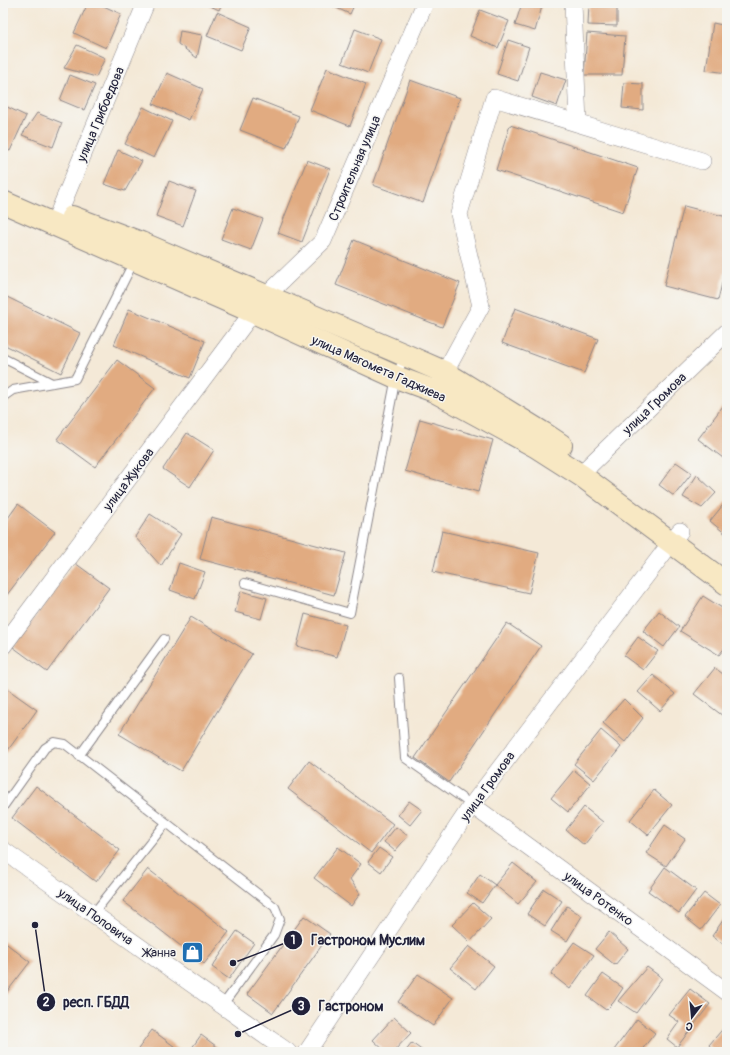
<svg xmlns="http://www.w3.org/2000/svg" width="730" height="1055" viewBox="0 0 730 1055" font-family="Pangolin,sans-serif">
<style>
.building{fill:#e1ab81}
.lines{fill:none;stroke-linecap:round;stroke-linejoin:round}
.service-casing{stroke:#8b8689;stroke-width:10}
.minor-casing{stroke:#8b8689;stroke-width:18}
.secondary-casing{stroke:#8b8689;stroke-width:24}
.service{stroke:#fff;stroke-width:8}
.minor{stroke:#fff;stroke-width:17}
.secondary{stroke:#f8e8c3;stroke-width:22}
.labels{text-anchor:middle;stroke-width:3;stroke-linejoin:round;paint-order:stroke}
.street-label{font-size:13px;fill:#22223b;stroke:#f6f6f2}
.poi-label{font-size:13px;fill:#22223b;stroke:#f6f6f2;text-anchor:end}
.leader{fill:none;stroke:#22223b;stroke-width:1.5}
.callout-dot{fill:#22223b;stroke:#f6f6f2;stroke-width:1.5}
.mark-label{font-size:12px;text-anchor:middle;font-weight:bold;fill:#fff}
.callout-label{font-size:14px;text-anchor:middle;font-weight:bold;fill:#22223b;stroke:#f6f6f2;stroke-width:3;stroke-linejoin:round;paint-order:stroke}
</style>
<rect width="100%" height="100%" fill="#f6f6f2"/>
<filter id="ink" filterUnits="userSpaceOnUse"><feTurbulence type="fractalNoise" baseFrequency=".025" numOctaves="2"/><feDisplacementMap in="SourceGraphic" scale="8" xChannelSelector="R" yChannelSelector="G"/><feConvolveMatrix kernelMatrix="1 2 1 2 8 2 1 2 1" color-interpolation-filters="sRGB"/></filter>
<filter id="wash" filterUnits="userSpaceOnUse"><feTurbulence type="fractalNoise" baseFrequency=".012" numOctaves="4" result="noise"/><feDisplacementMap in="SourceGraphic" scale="16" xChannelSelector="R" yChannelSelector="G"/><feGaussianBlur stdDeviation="0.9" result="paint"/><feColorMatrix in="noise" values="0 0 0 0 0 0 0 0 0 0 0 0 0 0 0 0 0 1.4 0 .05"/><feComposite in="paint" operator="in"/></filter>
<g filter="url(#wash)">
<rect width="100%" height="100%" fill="#f4e9d7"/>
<g id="blocks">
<g class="building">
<polygon points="88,3 97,3 121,14 106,48 74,33"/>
<polygon points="204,3 222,3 219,10"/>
<polygon points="325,3 355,3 350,14"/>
<polygon points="522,3 543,3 535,31 515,25"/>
<polygon points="589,3 617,4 617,26 588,25"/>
<polygon points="480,10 509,21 498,48 470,36"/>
<polygon points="217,12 251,27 241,50 207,36"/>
<polygon points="713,23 727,26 727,73 706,70"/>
<polygon points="355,29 381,39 368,73 342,63"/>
<polygon points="180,31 202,35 197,58 178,44"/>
<polygon points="587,33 625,36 622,75 584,75"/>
<polygon points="508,40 529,47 518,81 497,74"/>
<polygon points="77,45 105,58 96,77 64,68"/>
<polygon points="327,68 366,84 350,126 310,110"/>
<polygon points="540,72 566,80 557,106 532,97"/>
<polygon points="167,73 203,89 189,120 153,104"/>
<polygon points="70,75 95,85 84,110 60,100"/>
<polygon points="410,80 460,98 423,203 373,185"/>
<polygon points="624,83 643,84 643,110 622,108"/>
<polygon points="253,98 299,116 286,148 240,130"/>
<polygon points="3,105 26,116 10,151 3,148"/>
<polygon points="143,107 172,121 154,158 125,144"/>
<polygon points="37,113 62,123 53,147 22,135"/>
<polygon points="510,125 638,168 623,212 496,170"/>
<polygon points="118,150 142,161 125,191 104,184"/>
<polygon points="307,160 330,169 302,242 278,233"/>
<polygon points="169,181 196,191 183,226 156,216"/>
<polygon points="684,206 727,217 727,263 718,300 664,286"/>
<polygon points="233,208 263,219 251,250 221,239"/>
<polygon points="354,240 460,283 442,327 336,285"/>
<polygon points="3,295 80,333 61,373 3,344"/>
<polygon points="515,308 598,339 584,373 502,343"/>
<polygon points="129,309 205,341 190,378 114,345"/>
<polygon points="117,360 155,388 95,467 57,439"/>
<polygon points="723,406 727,410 727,461 698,439"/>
<polygon points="420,419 493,440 478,492 405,471"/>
<polygon points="187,433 214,450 190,487 163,469"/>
<polygon points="676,462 692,473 674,496 659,485"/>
<polygon points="697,475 716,493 702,508 683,497"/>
<polygon points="727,500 727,535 710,521"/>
<polygon points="18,504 55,532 3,600 3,525"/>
<polygon points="150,514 181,534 161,566 135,537"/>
<polygon points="211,517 346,553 334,595 200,559"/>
<polygon points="442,531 539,553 529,593 433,572"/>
<polygon points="75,563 109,588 47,672 13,647"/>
<polygon points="179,563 205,572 195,599 170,590"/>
<polygon points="241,591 267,598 261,619 235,612"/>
<polygon points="703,596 727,611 727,645 719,655 680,631"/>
<polygon points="659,611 679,627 664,647 643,631"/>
<polygon points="305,614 346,625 337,657 297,646"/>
<polygon points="191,617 252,654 181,771 119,734"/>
<polygon points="507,623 541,646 449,782 415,758"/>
<polygon points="638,637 658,651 643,670 624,656"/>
<polygon points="715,668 727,677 727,719 694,694"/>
<polygon points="653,675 675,694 660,711 638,692"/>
<polygon points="6,688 37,710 3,757 3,692"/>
<polygon points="624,699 643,718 625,742 603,723"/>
<polygon points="601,730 621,747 594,780 574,764"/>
<polygon points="309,761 393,824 371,853 288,789"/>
<polygon points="574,770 591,784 568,812 551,798"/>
<polygon points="36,786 120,850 96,882 12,818"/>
<polygon points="654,790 672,805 648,835 630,820"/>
<polygon points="409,801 422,810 410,825 398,815"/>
<polygon points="584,807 603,822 584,845 566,830"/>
<polygon points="665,825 685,839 666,866 646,853"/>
<polygon points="396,827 408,836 395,851 384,842"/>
<polygon points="338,847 361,864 350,879 360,894 351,906 314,878"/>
<polygon points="379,848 392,857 381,872 368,862"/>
<polygon points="513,863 537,882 518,904 495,885 482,903 467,893 480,874 495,885"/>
<polygon points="665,867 696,890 679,913 648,891"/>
<polygon points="148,869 229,932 204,964 123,901"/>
<polygon points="544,889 562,901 545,926 527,914"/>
<polygon points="704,893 720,905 701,930 685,917"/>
<polygon points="473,903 491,919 470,942 452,925"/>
<polygon points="567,906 582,916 567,941 551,931"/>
<polygon points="304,916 330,934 273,1013 247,994"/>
<polygon points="726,916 727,917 727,947 712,936"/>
<polygon points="237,931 254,943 229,979 212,967"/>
<polygon points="609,932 628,949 615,965 595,949"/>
<polygon points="3,941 30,962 3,997"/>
<polygon points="574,942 594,955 570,989 551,974"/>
<polygon points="469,946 494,966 476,989 450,968"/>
<polygon points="647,967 662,978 636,1013 618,1001"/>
<polygon points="418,974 453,998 433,1026 398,1002"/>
<polygon points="603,974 623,988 613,1003 606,1010 587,996"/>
<polygon points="690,989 710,1004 677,1047 667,1039 679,1022 669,1015"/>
<polygon points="394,1017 411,1033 393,1052 386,1052 373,1040"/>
<polygon points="637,1019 655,1033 640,1052 617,1052 614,1050"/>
<polygon points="727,1024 727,1051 726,1052 714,1052 709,1045"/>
<polygon points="152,1030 182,1052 136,1052"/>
<polygon points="201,1035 224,1052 189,1052"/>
<polygon points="412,1043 424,1052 405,1052"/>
</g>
</g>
</g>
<g filter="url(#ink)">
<use href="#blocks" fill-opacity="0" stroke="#8b8689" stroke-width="1"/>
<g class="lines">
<defs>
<g id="service">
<polyline points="3,358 52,383"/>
<polyline points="3,397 13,390 75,379 134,261"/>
<polyline points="245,583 350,613 396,377 405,355"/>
<polyline points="399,678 405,758 472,805"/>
<polyline points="79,756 164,639"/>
<polyline points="3,807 45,748 54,742 65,744 275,907 280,919 274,935 222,1006"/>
<polyline points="93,914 166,823"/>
</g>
<g id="minor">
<polyline points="573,3 578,123"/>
<polyline points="53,224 59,212 146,3"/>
<polyline points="439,383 481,306 459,214 494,98 702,161"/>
<polyline points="582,476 590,465 727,332"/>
<polyline points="3,646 253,312 266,296 323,241 425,3"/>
<polyline points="472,805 727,992"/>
<polyline points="3,850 288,1052"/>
<polyline points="307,1052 472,805 680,531"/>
</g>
<g id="secondary">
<polyline points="3,202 253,312 396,377 434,391 535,446 582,476 727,584"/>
<polyline points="72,217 141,243 405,355 444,372 543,433 561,445"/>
</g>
</defs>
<use href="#service" class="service-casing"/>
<use href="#minor" class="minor-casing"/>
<use href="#secondary" class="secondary-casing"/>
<use href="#service" class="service"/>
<use href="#minor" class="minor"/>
<use href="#secondary" class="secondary"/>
</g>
</g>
<defs>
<symbol id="shop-square" viewBox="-11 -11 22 22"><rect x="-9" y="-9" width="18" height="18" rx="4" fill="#1f6fb2" stroke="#f6f6f2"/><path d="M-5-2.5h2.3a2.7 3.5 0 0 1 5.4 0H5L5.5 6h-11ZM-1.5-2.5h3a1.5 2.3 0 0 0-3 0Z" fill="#fff"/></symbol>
</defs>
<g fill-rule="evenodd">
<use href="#shop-square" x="180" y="940" width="25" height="25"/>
</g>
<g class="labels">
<g class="street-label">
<text transform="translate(100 114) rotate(-67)" y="5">улица Грибоедова</text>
<text transform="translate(354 168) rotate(-67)" y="5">Строительная улица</text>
<text transform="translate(379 368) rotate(24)" y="5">улица Магомета Гаджиева</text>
<text transform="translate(654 403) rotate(-44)" y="5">улица Громова</text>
<text transform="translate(128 479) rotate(-53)" y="5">улица Жукова</text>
<text transform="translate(487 786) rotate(-54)" y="5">улица Громова</text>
<text transform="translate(599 898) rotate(36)" y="5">улица Ротенко</text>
<text transform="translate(96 916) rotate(35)" y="5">улица Поповича</text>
</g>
<g class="poi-label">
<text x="176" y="957">Жанна</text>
</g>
</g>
<path class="leader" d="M233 963L293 940M35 925L46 1002M238 1034L301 1006"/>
<g class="callout-dot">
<circle cx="233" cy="963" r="4"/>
<circle cx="35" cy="925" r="4"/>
<circle cx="238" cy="1034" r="4"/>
<circle cx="293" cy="940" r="10"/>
<circle cx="46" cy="1002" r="10"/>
<circle cx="301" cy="1006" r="10"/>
</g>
<g class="mark-label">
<text x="293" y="944">1</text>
<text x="46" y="1006">2</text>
<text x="301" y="1010">3</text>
</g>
<g class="callout-label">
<text x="368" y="945">Гастроном Муслим</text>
<text x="96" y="1007">респ. ГБДД</text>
<text x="351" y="1011">Гастроном</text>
</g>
<rect width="730" height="1055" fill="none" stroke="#f6f6f2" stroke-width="16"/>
<g transform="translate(692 1017) rotate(196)" stroke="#f6f6f2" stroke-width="3" paint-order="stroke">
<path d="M0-3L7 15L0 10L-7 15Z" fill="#22223b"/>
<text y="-6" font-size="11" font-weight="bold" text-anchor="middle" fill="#22223b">С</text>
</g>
</svg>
